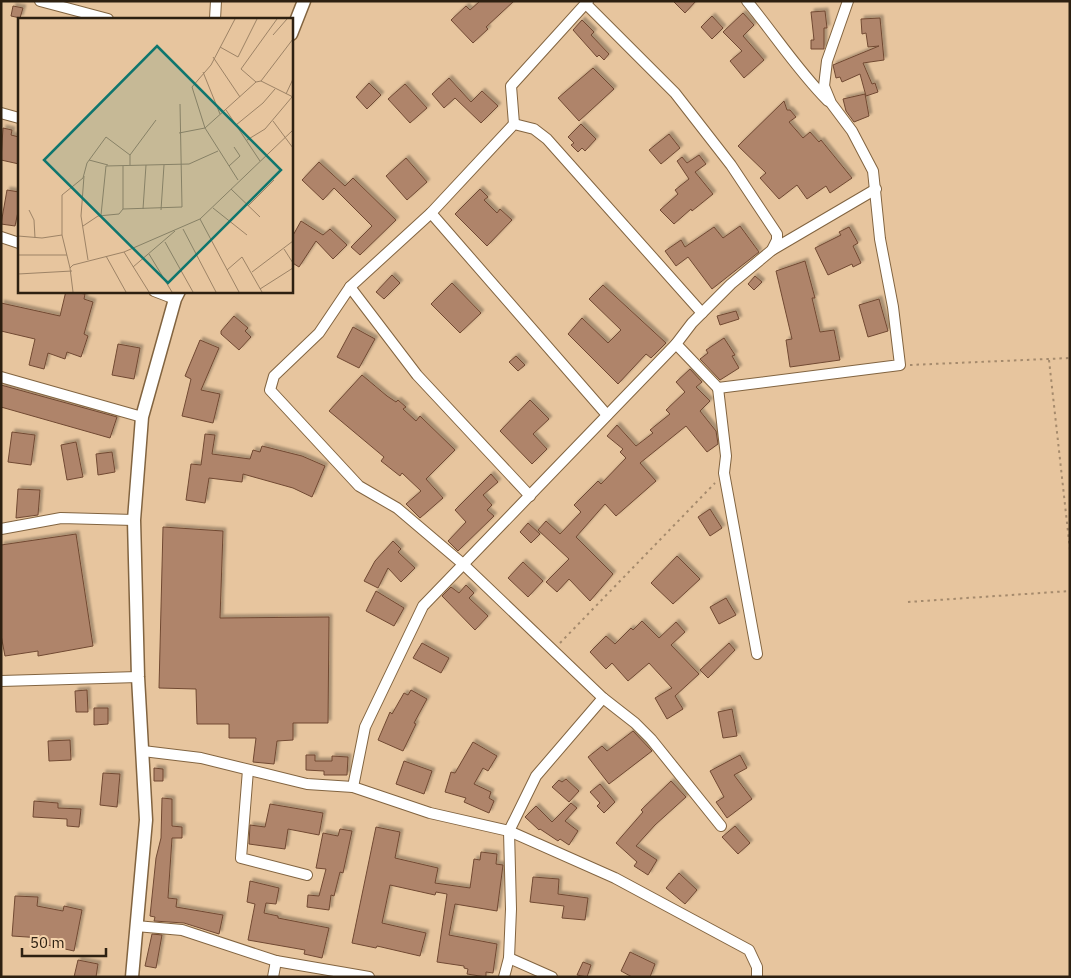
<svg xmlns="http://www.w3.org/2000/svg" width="1071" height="978" viewBox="0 0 1071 978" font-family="'IBM Plex Sans',sans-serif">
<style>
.building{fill:#af846b;stroke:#714932;filter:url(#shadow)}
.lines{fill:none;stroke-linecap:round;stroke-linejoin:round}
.minor-casing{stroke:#826440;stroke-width:12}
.tertiary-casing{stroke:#826440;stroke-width:15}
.path{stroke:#a58a6c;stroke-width:2;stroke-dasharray:2.5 4;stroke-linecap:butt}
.minor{stroke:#fff;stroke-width:10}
.tertiary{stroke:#fff;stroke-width:12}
.inset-road{fill:none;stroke:#9d8366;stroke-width:1}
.view{fill:#0f766e;fill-opacity:0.15;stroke:#0f766e;stroke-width:2.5}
.inset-edge{fill:none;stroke:#2d2011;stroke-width:2.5}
</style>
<defs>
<filter id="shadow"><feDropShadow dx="3" dy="-3" stdDeviation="1" flood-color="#0004"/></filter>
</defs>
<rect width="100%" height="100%" fill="#e7c59e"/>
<g class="building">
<polygon points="480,1 514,1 486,27 488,29 473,43 451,20 466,6 470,10"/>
<polygon points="673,1 696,1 685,13"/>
<polygon points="13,6 23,8 20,18 11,16"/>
<polygon points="825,11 827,28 824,28 824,49 811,49 811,40 814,40 811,12"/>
<polygon points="743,13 754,25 743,36 764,60 744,78 730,61 742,51 723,32"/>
<polygon points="712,16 723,28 712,39 701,27"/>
<polygon points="880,18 884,60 863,63 872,84 875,83 878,92 866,96 860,74 842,82 840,77 836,78 833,65 879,46 868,47 866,33 862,34 861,19"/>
<polygon points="582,20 594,32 591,35 609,54 604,60 599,55 597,57 573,30"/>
<polygon points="593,68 614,89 579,121 558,98"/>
<polygon points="449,78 471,102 482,91 498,106 481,123 455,98 444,108 432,94"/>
<polygon points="369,83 381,95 367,109 356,97"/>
<polygon points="405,84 427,108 410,123 388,99"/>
<polygon points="865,94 869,116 854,122 846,111 843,99"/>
<polygon points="784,101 787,110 790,110 796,117 789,122 803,138 810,132 819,142 821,140 852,178 830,193 826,186 807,199 797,185 779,199 760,178 766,173 738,146"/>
<polygon points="581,124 596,139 585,151 582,148 578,152 571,145 574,143 568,137"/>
<polygon points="3,128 12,130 11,135 19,137 19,164 1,160"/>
<polygon points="669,134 680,148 661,164 649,150"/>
<polygon points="699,155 706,164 695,172 713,194 692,211 691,209 674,224 660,210 678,194 675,190 689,179 677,161 682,157 687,163"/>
<polygon points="406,158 427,182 407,200 386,176"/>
<polygon points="319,162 345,186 353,178 396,220 360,255 351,247 372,226 334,188 323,200 302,180"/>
<polygon points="480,189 488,197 484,200 497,213 500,209 512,220 487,246 455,214"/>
<polygon points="7,190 19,192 19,207 15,226 1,224"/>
<polygon points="301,221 323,235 330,229 347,245 333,259 316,241 299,267 291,262 291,239"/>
<polygon points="740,226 759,252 712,289 688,257 676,266 665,251 681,240 685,247 714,227 723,238"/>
<polygon points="849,227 858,243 853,246 861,263 853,267 852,264 828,275 815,248 841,235 839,232"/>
<polygon points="805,261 815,298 812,298 820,332 834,330 840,360 790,367 786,340 792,339 776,271"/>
<polygon points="392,275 400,283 384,299 376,292"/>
<polygon points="755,276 762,282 754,290 748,284"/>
<polygon points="452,283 481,313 460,333 431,304"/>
<polygon points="603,285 666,343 651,358 646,354 618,384 568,334 582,318 608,343 621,330 589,299"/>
<polygon points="66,291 85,294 84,299 93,302 84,334 88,336 81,357 67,352 65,359 48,353 44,369 29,365 35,339 1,331 1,303 60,316"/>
<polygon points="879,299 888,331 868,337 859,305"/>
<polygon points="736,311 739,319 720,325 717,316"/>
<polygon points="234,316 248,328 245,331 251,337 239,350 221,334 221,331"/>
<polygon points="353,327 375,339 359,368 337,357"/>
<polygon points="724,338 735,355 732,356 739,368 720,380 700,359 708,353 706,350"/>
<polygon points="200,340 219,348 201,390 220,394 213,423 182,416 191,379 185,376"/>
<polygon points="118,344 140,348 134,379 112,375"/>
<polygon points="516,356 525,365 518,371 509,362"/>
<polygon points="690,369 702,382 696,387 710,401 700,411 716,431 718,444 707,452 686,426 640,463 656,481 616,516 605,504 576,537 613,574 590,601 569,579 557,592 546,582 569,559 538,530 546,521 560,534 581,512 574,505 598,481 601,484 626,458 620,452 623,449 607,436 617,425 636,446 653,433 650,430 670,414 666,410 685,392 676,382"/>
<polygon points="362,375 387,396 396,402 398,400 406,407 403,409 416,421 420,416 455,450 426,479 443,498 420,518 406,504 421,491 402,473 400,476 381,461 384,457 329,411"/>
<polygon points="1,385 117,417 110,438 1,407"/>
<polygon points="530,400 549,419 533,434 547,449 532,464 500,431"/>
<polygon points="12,432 35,435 31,465 8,462"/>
<polygon points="205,434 215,435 212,454 250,459 253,450 260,452 262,446 302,456 325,466 312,497 293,488 243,474 242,482 209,478 205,503 186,500 191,464 201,465"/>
<polygon points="76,442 83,477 67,480 61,445"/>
<polygon points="112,452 115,472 98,475 96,454"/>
<polygon points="491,474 498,482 483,495 492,505 487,510 494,516 458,551 448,541 466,522 455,510"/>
<polygon points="18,489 40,490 38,515 16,518"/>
<polygon points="710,509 722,528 710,536 698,517"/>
<polygon points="528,523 540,534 531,543 520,532"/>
<polygon points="163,527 223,531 220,618 329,617 328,723 293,723 293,740 277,741 274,764 253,762 256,738 229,738 229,724 197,724 196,689 159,688"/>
<polygon points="76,534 93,646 38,656 38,651 5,656 1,635 1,545"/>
<polygon points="393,541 401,549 398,552 415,568 401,582 388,568 378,588 364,581 375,561"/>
<polygon points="677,556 700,579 673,604 651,583"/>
<polygon points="523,562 543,581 528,597 508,578"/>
<polygon points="466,585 474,593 469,598 488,616 475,630 442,596 451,587 459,593"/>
<polygon points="376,591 404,608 394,626 366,611"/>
<polygon points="726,598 736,615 719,624 710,607"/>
<polygon points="642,621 659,638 676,622 685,632 671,645 699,674 675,696 683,709 667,719 655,698 672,688 649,663 628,681 612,663 606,669 590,652 606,636 615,644 631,628 633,630"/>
<polygon points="422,643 449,658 441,673 413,658"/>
<polygon points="729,643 735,650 708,678 700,670"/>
<polygon points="87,690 88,712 76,712 75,691"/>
<polygon points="411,690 427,699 414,723 416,724 403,751 378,740 390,712 392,714 404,693 408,695"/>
<polygon points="94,708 108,708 108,724 94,725"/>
<polygon points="732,709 737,736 723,738 718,712"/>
<polygon points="633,731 652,751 609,784 588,757 602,746 607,751"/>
<polygon points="70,740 71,760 49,761 48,741"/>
<polygon points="473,742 497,756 488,771 483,768 474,784 491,792 489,798 494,801 489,813 464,802 466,798 445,792 451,772 455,773"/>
<polygon points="306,755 315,755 315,761 332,761 332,756 348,757 347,775 324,775 324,771 306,770"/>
<polygon points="740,755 747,768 734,775 752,799 727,818 716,802 724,797 710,771"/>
<polygon points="404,761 432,771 424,794 396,784"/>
<polygon points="154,768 163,769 163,781 154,781"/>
<polygon points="103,773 120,774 117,807 100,805"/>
<polygon points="566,779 579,791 569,802 552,787 559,780 562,782"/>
<polygon points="671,781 686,797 655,825 636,846 657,860 648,875 634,866 637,862 616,843 643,812 641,810"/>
<polygon points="600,784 615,802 604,813 597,806 600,803 590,792"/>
<polygon points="162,798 172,799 172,826 182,827 182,838 172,838 168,898 177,899 176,907 223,915 219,934 184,923 154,921 155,917 150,916 156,858 161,838"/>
<polygon points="34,801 58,803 58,808 81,809 79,827 67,826 67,819 33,817"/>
<polygon points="571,803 577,808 565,821 578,831 569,845 560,839 558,841 540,829 539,830 525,817 536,806 552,822"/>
<polygon points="270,804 323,813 319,835 288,829 285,849 249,844 250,825 265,827"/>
<polygon points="735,826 750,843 738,854 722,837"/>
<polygon points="376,827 400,832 395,858 438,868 435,883 470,888 474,859 480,860 481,852 497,854 496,864 503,865 497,911 455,904 449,935 497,944 493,973 486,972 486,977 467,974 468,969 464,968 464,966 437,962 447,894 436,892 435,895 390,885 382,923 426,933 420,956 377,946 376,948 352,943"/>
<polygon points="340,829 352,831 343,873 340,872 334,896 331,895 329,910 307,907 308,895 319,896 326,869 316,868 323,833 338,836"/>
<polygon points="679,873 697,890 685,904 666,888"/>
<polygon points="533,877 559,879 558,894 588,898 585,920 562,918 564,906 530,902"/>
<polygon points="250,881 279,888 276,904 266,903 264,913 278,916 278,918 329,928 322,958 304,954 305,950 248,940 255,904 247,902"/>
<polygon points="15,896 38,897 37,906 63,911 64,906 82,910 74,951 47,945 47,943 41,942 42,938 12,936"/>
<polygon points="152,934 162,935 156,968 145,966"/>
<polygon points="630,952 655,964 650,977 632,977 621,971"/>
<polygon points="78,960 98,964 96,977 74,977"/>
<polygon points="583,962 591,965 587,977 577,975"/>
</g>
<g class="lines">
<defs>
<g id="minor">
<polyline points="40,1 108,19"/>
<path d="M 747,1 C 775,35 798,71 828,101"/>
<polyline points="215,19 216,1"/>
<polyline points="1,113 19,118"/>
<polyline points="514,124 511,86 588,1"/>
<polyline points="431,213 607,415"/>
<polyline points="1,237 19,243"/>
<polyline points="772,250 876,189"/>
<polyline points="350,287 417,375 530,496"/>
<polyline points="154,291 175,299"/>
<polyline points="702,313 547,139 534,129 514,124 431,213 350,287 319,333 274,376 270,390 359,486 397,508 463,564 603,698 635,723 651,739 721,826"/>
<polyline points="676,344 718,388 900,365 893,307 880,239 873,171 852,131 831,103 824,86 827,61 848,1"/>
<polyline points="1,377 142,417"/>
<polyline points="718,388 726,456 724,473 757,654"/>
<polyline points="1,529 61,518 134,520"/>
<polyline points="1,681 138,677"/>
<polyline points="143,751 201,758 307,784 353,787 430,813 509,831 615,878 749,950 757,967 757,977"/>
<polyline points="248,770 241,858 307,875"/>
<polyline points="353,787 365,727 423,606 676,344 692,323 731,284 772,250 777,240 777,234 731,165 675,93 587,5"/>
<polyline points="136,926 182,930 276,961 369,977"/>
<polyline points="509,958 552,977"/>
<polyline points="273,977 276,961"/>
<polyline points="504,977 509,958 511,909 509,831 536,776 603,698"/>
</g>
<g id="tertiary">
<polyline points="291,34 304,1"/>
<polyline points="132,977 146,820 138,677 134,520 142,417 175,299 179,291"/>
</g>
</defs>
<use href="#minor" class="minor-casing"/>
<use href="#tertiary" class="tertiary-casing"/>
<g class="path">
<polyline points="1049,360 1070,550"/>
<polyline points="910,365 1070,358"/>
<polyline points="908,602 1070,591"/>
<polyline points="560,643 715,483"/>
</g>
<use href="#minor" class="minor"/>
<use href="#tertiary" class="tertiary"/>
</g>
<g transform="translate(18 18)">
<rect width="275" height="275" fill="#e7c59e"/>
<path class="inset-road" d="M 217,1 L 193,47 L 174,69 L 187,110 L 220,162M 259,1 L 223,51 L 238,64 L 243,63 L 275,79M 255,17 L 269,1M 202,29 L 220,39 L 239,1M 195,39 L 222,79M 185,54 L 202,96M 243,63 L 275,21M 268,76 L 275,61M 208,92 L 242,143M 255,103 L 275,130M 218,107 L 245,85 L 257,71M 161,115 L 187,110 L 238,64M 229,122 L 247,111 L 274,79M 112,137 L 138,102M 71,142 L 90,147M 105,148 L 105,191 L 164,189 L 162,86M 211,148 L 222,138 L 216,129M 66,158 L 63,198 L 70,242M 213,171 L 242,199M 230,188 L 256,162M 195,190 L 229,217M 125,191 L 128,147M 11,192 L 16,202 L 17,220M 143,192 L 146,147M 83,197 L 88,148 L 171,146 L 200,133M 182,201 L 221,274M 65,208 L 80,198 L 101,196 L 105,191M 165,211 L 198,274M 0,218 L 24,220 L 44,217M 147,224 L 175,274M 266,231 L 275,245M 106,234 L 131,274M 131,236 L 154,274M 0,237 L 49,237M 88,238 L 108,274M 115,249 L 157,213M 52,250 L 44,217 L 44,177 L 65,160 L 69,145 L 88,119 L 112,137 L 112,147M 209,252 L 224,239 L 244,274M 234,254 L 275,223M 0,256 L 54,253M 242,271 L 275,250M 55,274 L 52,250 L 55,247 L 106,234 L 182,201 L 275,112"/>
<path class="view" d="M 139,28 L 263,152 L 150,265 L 26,142 Z"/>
<rect width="275" height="275" class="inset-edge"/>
</g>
<rect width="1071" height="978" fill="none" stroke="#2d2011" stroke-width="5"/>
<path d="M22 948v8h84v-8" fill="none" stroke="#2d2011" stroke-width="2.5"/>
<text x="30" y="948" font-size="15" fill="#2d2011" stroke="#f4d2ab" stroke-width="4" paint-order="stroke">50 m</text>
</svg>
